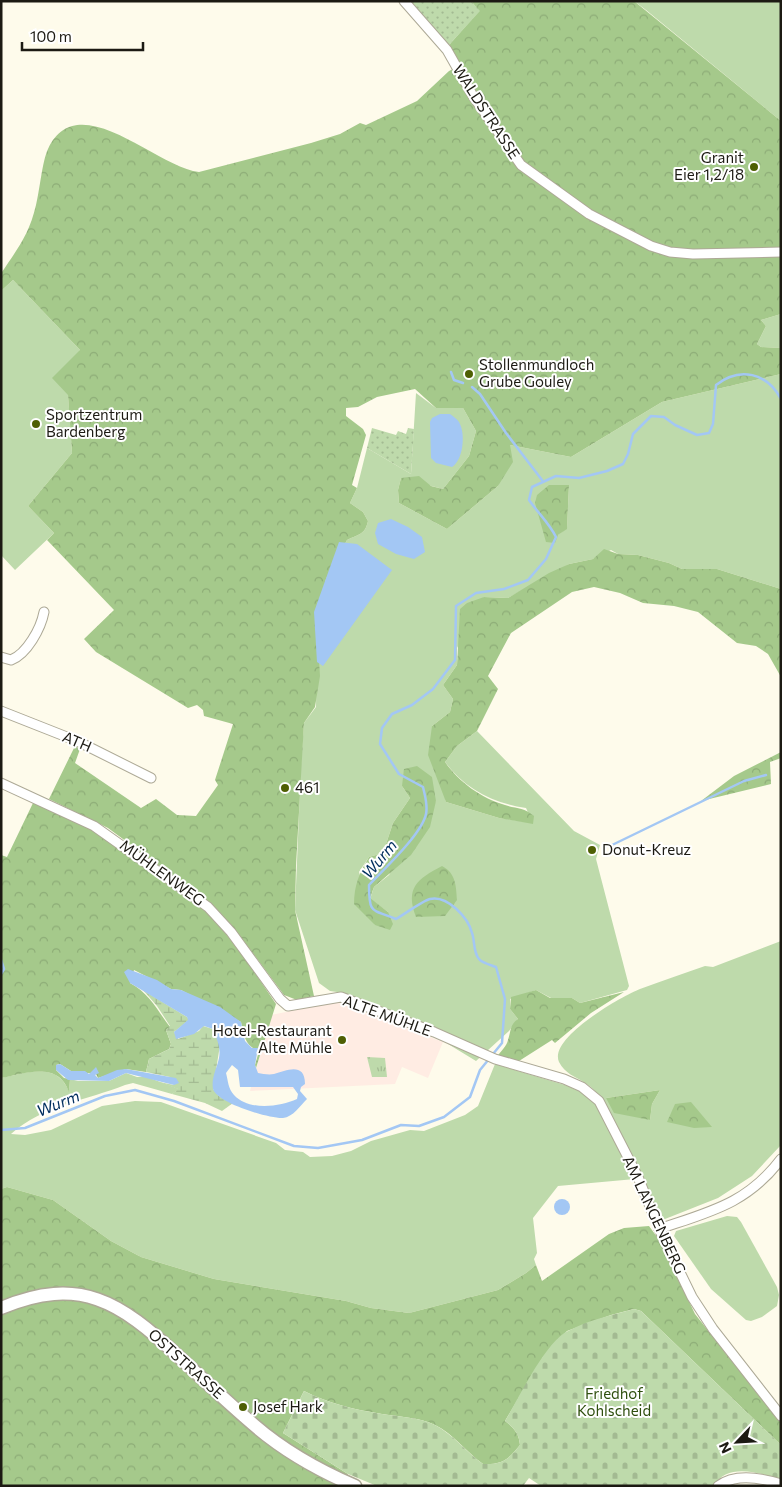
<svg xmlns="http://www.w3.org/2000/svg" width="782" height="1487" viewBox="0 0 782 1487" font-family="Commissioner,sans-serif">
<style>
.commercial{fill:#ffece3}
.grass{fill:#bedaab;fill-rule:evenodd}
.forest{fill:url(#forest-crowns)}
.wetland{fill:url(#wetland-marsh)}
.cemetery{fill:url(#cemetery-stones)}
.park{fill:url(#park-tufts)}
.garden{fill:url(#garden-dots)}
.water{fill:#a3c7f4;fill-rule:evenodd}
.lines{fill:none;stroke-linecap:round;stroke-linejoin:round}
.stream{stroke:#a3c7f4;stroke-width:2.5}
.street-casing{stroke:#ada996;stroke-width:11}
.secondary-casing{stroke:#ada996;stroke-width:15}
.street{stroke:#fff;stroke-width:9}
.secondary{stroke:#fff;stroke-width:12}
.poi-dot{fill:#4e5f03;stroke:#fff;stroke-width:2}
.labels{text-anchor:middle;stroke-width:4;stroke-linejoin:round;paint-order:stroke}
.street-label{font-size:15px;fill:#1c1a13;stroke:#fff}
.poi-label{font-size:15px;fill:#1c1a13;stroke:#fff;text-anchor:start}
.park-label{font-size:15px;fill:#2f4f0e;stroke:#fff}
.water-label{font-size:16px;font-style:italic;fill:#002e5e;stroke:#fff}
</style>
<defs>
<pattern id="forest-crowns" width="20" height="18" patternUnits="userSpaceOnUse" patternTransform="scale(1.25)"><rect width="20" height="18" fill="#a5c98b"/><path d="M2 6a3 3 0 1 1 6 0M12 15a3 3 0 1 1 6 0" fill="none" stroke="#8dac77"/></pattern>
<pattern id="wetland-marsh" width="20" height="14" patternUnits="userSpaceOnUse" patternTransform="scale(1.25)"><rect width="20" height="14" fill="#bedaab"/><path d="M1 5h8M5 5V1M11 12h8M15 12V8" fill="none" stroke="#a3ba92"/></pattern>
<pattern id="cemetery-stones" width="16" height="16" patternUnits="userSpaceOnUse" patternTransform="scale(1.25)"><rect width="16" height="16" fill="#bedaab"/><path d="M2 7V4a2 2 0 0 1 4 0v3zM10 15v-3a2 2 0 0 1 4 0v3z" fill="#a3ba92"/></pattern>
<pattern id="park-tufts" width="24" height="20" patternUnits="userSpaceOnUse" patternTransform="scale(1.25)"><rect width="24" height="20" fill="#bedaab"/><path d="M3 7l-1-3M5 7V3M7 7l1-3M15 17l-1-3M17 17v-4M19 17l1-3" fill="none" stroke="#a3ba92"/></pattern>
<pattern id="garden-dots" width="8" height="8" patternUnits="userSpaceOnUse" patternTransform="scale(1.25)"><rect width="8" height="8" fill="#bedaab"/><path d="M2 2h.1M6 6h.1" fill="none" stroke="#a3ba92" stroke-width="1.8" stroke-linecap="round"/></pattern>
</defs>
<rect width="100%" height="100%" fill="#fefbeb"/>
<polygon class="commercial" points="336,1002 443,1042 428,1078 402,1067 395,1084 250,1091 271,1015"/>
<g class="grass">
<polygon points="634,1 781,1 781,121 646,10"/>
<polygon points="13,280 80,350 68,394 72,453 28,506 54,533 15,570 1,555 1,291"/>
<polygon points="781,314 781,348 761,347 757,344 766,326 761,320"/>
<path d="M 781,374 L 781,589 L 717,569 L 682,569 L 669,563 L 638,555 L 618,554 L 611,550 L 593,559 L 569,564 L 508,598 L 484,597 L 457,648 L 457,665 L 443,685 L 453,699 L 450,712 L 432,726 L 446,802 L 499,818 L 533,823 L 526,808 C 493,803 465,789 445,762 L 457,746 L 477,731 L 574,831 L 600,845 L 596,859 L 629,986 L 627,990 L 580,1003 L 572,998 L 551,998 L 536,990 L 510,999 L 510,1009 L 518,1019 L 509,1031 L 476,1061 L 407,1019 L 344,993 L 330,991 L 319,983 L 295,910 L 301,765 L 304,723 L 316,707 L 317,630 L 326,579 L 347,540 C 359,534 365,535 368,521 L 363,512 L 350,503 L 357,488 L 367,448 L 411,474 L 416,393 L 436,408 L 463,408 L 476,431 L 469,456 L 443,489 L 401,478 L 398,490 L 399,503 L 447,529 L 498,486 L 510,445 L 571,457 L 662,402 ZM 569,485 L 567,528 L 558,535 ZM 402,786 L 436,801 L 389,875 L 374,887 L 370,899 L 388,912 L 375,925 L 359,872 L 369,857 L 383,853 L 393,823 L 410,798 Z"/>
<path d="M 781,941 L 781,1145 L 752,1176 L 718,1198 L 665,1219 L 661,1219 L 602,1098 C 597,1093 592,1087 585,1083 C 575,1076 565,1074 559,1062 C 548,1038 622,996 640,989 C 661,981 683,974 705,966 L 713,967 ZM 660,1090 L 652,1104 L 650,1120 L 606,1098 Z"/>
<path d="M 495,1064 L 565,1085 L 581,1092 L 595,1103 L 635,1179 L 558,1186 L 533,1218 L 537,1253 L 534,1259 L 536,1265 L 526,1273 L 498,1290 L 409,1313 L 371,1308 L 346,1301 L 214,1279 L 141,1257 L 111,1241 L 53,1200 L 7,1187 L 1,1189 L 1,1078 C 25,1074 55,1060 69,1091 L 70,1079 L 78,1081 L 109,1081 L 126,1073 L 137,1077 L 147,1077 L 179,1089 L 172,1094 L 133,1083 L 125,1085 C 88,1100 43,1105 11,1134 L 25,1135 L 51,1130 L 102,1106 L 135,1101 L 161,1102 L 276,1143 L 285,1150 L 303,1152 L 310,1157 L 332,1156 L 351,1151 L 371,1141 L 410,1130 L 424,1131 L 465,1115 L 478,1106 Z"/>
<polygon points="727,1216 737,1217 741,1222 777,1287 779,1295 777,1306 762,1317 751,1321 746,1320 711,1289 674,1236 676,1231"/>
</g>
<g class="forest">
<path d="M 471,1 L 634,1 L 781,121 L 781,314 L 761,320 L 766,326 L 757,344 L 761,347 L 781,348 L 781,374 L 662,402 L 571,457 L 510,445 L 513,462 L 498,486 L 447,529 L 399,503 L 398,490 L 401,478 L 419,476 L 431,486 L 443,489 L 469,456 L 476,431 L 463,408 L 436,408 L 415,389 L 377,397 L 358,407 L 346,408 L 346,416 L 363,429 L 366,435 L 352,485 L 357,488 L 350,503 L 363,512 L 368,521 C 365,535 359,534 347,540 L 326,579 L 317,630 L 320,676 L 315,707 L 304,723 L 296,866 L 295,910 L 314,996 L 297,1000 L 284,995 L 243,940 L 202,897 L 108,828 L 49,799 L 75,746 L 80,749 L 75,763 L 141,808 L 156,799 L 177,815 L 196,816 L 218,785 L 215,780 L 233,724 L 204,716 L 203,710 L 197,705 L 188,708 L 96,652 L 84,639 L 114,610 L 47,540 L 54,533 L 28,506 L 72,453 L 68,395 L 52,378 L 80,350 L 13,280 L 1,291 C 1,286 0,277 2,272 C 18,248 29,235 36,205 C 40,189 42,162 48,149 C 78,85 157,168 199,172 L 311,143 L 340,134 L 360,123 L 366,125 L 417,101 L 449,71 L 459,66 L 449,45 L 479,11 Z"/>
<polygon points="549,485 569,485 567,529 558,535 555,543 546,542 535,503 537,495"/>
<path d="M 604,549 L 618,554 L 638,555 L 669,563 L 682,569 L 717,569 L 781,589 L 781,677 L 768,654 L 756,646 L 737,643 L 698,612 L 674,606 L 643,603 L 620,593 L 594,587 L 572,592 L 511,633 L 488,676 L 498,689 L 477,731 L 457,746 L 445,762 C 459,782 481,798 505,805 C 517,809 524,807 534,816 L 533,824 L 499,818 L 446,802 L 428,755 L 432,726 L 450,712 L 453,699 L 443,685 L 457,665 L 460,609 L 467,603 L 484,597 L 508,598 L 549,573 L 569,564 L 593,559 Z"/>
<polygon points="781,752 781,758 770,762 771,784 701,801 734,776"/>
<path d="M 417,766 L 432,777 L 436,801 L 430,827 L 411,855 L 374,887 L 370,898 L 388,912 L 393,924 L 390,930 L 375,925 L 354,904 C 354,886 359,873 369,857 L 383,853 L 393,823 L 410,798 L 402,786 L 404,769 Z"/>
<path d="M 33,803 L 93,829 L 110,839 L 207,912 L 238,948 L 276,1004 L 256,1068 L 255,1065 L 259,1051 C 245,1046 244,1036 241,1022 L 181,990 L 171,989 L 134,970 L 130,983 C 150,994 157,1010 170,1027 L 166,1030 L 171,1044 L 169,1049 L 149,1059 L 146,1072 L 126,1069 L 98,1078 L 96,1074 L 71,1071 L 60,1064 L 56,1065 L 56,1070 L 64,1078 L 70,1079 L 69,1092 C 58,1060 24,1074 1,1078 L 1,855 L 7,857 Z"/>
<path d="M 442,866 C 456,873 456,886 457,900 L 445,916 L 416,917 C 405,888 417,879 442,866 Z"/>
<path d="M 536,990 L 550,998 L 572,998 L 580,1003 L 624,992 L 591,1013 L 555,1043 L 552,1040 L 519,1061 L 496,1058 C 500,1052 507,1046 508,1040 C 511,1031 510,1024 518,1019 L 510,1009 L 511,997 Z"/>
<polygon points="660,1090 652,1104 650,1120 614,1113 606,1098"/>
<polygon points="691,1102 712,1127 694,1128 667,1122 675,1104"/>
<path d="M 7,1187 L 53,1200 L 111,1241 L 141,1257 L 214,1279 L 346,1301 L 371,1308 L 409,1313 L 498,1290 L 526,1273 L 536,1265 L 542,1281 L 609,1234 L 624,1228 L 649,1226 L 660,1241 L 695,1314 L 781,1423 L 781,1445 L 641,1311 L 634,1309 L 611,1315 L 567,1331 L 543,1357 L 505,1421 C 514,1428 519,1433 520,1445 C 509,1459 502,1465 483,1464 C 466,1452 454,1434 435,1425 C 418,1417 400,1417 382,1414 C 356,1410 327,1403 304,1391 L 283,1433 L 348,1474 L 343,1486 L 1,1486 L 1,1189 Z"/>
</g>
<polygon class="wetland" points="143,990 187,1017 189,1020 174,1032 178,1039 199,1031 203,1026 213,1029 220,1045 213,1089 219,1096 233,1103 222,1111 205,1103 172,1094 178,1089 159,1082 174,1085 170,1077 146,1072 149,1059 169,1049 171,1044 166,1030 170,1026 157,1006"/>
<path class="cemetery" d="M 634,1309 L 641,1311 L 781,1445 L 781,1480 C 762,1473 726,1462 714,1486 L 541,1486 L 529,1478 L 523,1486 L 377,1486 L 348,1474 L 283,1433 L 304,1391 C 327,1403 356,1410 382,1414 C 400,1417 418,1417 435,1425 C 454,1435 466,1452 483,1464 C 502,1465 509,1459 520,1445 C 519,1433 514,1428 505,1421 C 519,1398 545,1342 568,1331 C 588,1320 612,1315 634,1309 Z"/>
<polygon class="park" points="367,1057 385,1058 387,1077 372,1077"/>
<g class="garden">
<polygon points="408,1 471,1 480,11 449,45"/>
<polygon points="372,428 396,435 398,431 406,434 408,428 414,429 411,474 367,448"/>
</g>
<g class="water">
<path d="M 440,414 L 450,414 C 453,416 457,419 459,422 C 466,434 463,460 452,467 L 436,463 L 431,458 L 430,422 L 432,418 Z"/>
<polygon points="391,519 408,527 422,537 425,552 414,559 396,554 378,544 375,533 378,523"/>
<polygon points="339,542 357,544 392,570 323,666 317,662 314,612"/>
<path d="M 128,969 L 157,980 L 171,989 L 181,990 L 220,1007 L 241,1022 L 245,1041 L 252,1048 L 258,1048 L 255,1065 L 258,1073 C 263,1074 269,1075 274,1074 C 287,1070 305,1062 305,1084 L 301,1087 L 300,1091 L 307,1099 C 300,1106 293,1117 283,1118 C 270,1119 217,1103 213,1089 C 211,1078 217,1068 219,1058 C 221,1048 217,1039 213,1029 L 204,1026 L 194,1034 L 176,1039 L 174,1032 L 188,1020 L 187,1017 L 130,983 L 124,972 ZM 232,1065 L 238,1070 L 240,1087 L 293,1087 L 298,1094 L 297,1099 C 279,1107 249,1111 234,1095 C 228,1089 228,1080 226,1073 Z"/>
<polygon points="60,1064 71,1071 85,1071 89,1074 96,1067 99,1073 95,1075 98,1078 117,1070 126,1069 170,1077 176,1078 179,1083 174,1085 126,1073 109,1081 68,1080 56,1070 56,1065"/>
<circle cx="562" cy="1207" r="8"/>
</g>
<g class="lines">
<g class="stream">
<polyline points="451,372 454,380 463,383"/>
<polyline points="472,387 480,394 506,433 542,480"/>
<polyline points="610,846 744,781 766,775"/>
<polyline points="1,960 4,969 1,974"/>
<path d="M 1,1130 L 25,1128 L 105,1096 L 135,1090 L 174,1101 L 294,1146 L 318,1148 L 362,1140 L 401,1125 L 419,1126 L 444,1117 L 470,1097 L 480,1070 L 502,1043 L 505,999 L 496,967 C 491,965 482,963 479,959 C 473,952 475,941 472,933 C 468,917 447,895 430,899 C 422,901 405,914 396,919 C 372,909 369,915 369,885 C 383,870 422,834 426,814 C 428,805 425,796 423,787 L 399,774 L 380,744 L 382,728 L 392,714 L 412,705 L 433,689 L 455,660 L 456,606 L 476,593 L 504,589 L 528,580 L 546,559 L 556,537 C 549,523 538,513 529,500 L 532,487 L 556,476 L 579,478 L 607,471 L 623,464 L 628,454 L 633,434 L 651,416 L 664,417 L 675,425 L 697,435 L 709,433 L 713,424 L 716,385 C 740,366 767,373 781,399"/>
</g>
<defs>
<g id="street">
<polyline points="404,1 447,50 473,96 521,165 589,214 651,246 670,252 693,254 781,252"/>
<path d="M 1,657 L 11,660 C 27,654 41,628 44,612"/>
<polyline points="1,711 77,741 151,778"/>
<polyline points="1,783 94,826 208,907 231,932 280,999 288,1006 341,997 434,1032 495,1059 564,1079 582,1087 599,1101 638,1177 659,1229 692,1297 713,1329 781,1416"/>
<path d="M 659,1229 C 709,1212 747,1204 781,1159"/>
<path d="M 718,1486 C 735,1473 762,1478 781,1484"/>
</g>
<path id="secondary" d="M 1,1308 C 80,1275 120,1302 178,1356 C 203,1379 228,1403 254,1425 C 284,1451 318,1470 355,1486"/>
</defs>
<use href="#street" class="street-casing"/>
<use href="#secondary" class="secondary-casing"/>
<use href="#street" class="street"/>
<use href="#secondary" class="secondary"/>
</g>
<g class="poi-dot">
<circle cx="754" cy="167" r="5"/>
<circle cx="469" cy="374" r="5"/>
<circle cx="36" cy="424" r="5"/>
<circle cx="285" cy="788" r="5"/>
<circle cx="592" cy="850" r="5"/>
<circle cx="342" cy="1040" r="5"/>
<circle cx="243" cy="1407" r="5"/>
</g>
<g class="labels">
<g class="street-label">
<text transform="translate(486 112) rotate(57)" y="5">WALDSTRASSE</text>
<text transform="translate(77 742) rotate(23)" y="5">ATH</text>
<text transform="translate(162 873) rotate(36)" y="5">MÜHLENWEG</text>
<text transform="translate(387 1016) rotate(20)" y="5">ALTE MÜHLE</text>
<text transform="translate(654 1215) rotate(65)" y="5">AM LANGENBERG</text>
<text transform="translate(186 1364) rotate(42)" y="5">OSTSTRASSE</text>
</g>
<g class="poi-label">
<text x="744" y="163" text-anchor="end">Granit<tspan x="744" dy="17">Eier 1,2/18</tspan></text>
<text x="479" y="370">Stollenmundloch<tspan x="479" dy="17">Grube Gouley</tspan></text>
<text x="46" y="420">Sportzentrum<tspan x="46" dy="17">Bardenberg</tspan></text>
<text x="295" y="793">461</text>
<text x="602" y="855">Donut-Kreuz</text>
<text x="332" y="1036" text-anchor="end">Hotel-Restaurant<tspan x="332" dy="17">Alte Mühle</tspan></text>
<text x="253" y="1412">Josef Hark</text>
</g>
<g class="park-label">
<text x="614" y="1399">Friedhof<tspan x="614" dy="17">Kohlscheid</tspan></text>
</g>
<g class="water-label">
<text transform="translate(379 859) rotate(-50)" y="6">Wurm</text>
<text transform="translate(58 1103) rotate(-22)" y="6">Wurm</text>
</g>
</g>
<rect width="782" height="1487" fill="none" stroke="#1c1a13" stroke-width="5"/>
<g transform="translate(737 1442) rotate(245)" stroke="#ffffff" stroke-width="4" paint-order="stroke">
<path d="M0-4L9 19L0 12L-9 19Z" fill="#1c1a13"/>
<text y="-8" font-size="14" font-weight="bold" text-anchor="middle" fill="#1c1a13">N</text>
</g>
<path d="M22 42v8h121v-8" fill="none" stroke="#1c1a13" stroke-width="2.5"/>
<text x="30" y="42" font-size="15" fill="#1c1a13" stroke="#ffffff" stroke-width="4" paint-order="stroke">100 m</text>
</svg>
